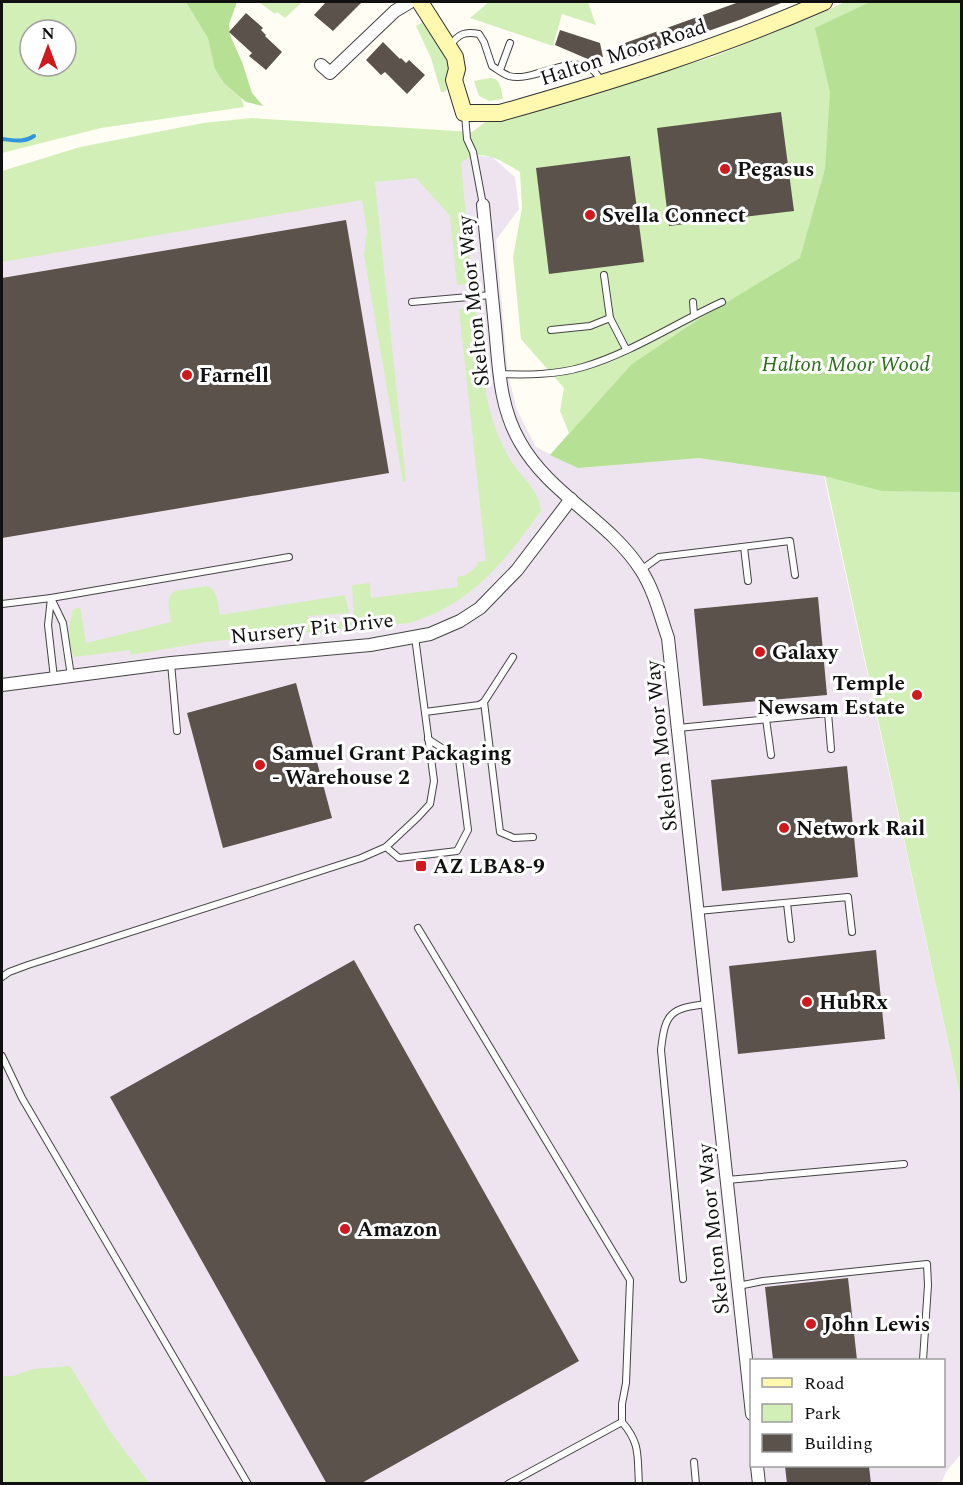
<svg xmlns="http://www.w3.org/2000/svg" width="963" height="1485" viewBox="0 0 963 1485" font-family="Spectral,serif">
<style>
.industrial{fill:#eee4ef;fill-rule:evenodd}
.green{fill:#d3efb8;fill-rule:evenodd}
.forest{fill:#b6e195}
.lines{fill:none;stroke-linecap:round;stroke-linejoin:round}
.stream{stroke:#3194dc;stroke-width:4}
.building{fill:#5a524b}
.lane-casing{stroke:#434343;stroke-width:8}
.street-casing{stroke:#434343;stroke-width:14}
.secondary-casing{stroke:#323232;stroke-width:18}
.lane{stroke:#fff;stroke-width:6}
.street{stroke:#fff;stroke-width:12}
.secondary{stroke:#fff8af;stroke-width:16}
.poi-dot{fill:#d1181c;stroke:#fff;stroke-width:2}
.labels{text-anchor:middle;stroke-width:6;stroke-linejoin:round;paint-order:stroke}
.street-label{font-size:21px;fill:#101010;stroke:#fff}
.poi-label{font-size:21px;font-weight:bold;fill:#101010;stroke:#fff;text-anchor:start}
.park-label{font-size:21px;font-style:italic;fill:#287118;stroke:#fff}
</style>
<rect width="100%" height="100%" fill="#fffdf4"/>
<path class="industrial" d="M 332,145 L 492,157 L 515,177 L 519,209 L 496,240 L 508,374 L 517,410 L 536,447 L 578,468 L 699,458 L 824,476 L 961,1101 L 961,1454 L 946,1472 L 941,1484 L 2,1484 L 2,185 ZM 752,1360 L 944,1360 L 944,1466 L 752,1466 Z"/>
<g class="green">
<path d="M 2,2 L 225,2 L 221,29 L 244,107 L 101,128 L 2,153 ZM 30,30 L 66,30 L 66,66 L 30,66 Z"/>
<polygon points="259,2 302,2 285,18 277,12 275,14"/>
<polygon points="489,2 588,2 596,25 562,14 553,46 470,18"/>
<path d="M 845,2 L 961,2 L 961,1101 L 825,476 L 699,458 L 578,468 L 550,455 L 569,433 L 560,411 L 564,388 L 521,339 L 513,257 L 522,208 L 520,172 C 501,161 482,146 461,163 L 472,283 L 457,285 L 450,216 L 416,178 L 375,182 L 406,482 L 403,482 L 364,255 L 367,231 L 362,200 L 2,262 L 2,171 L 80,147 L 203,123 L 251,118 L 472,132 L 488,120 L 513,115 L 710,58 L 815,16 Z"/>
<polygon points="423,22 433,39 447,54 449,68 445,81 447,89 445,92 441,92 431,58 416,26"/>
<path d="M 490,78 C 501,78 501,89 503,99 L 489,101 L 479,96 L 474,81 Z"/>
<path d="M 475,306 C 480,350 482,394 498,435 C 502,444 507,455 513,464 C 524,480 539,490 541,511 C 504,562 471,605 409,623 L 206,642 L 131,655 L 130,650 L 74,657 C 67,645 68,623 73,610 L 80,607 L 86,643 L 171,622 C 170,611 164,597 175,591 L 207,586 C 219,590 217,605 220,615 L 345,595 L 349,613 L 308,616 L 309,622 L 354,622 L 352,585 L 370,583 L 371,598 L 458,587 L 457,577 L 466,575 L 478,565 L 477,562 L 486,561 L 459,309 Z"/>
<polygon points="70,1366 109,1430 149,1483 2,1483 2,1376 13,1376 33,1369"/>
</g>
<g class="forest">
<polygon points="186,2 237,2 229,24 230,35 242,62 252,93 263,106 246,102 224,83 215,69 208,38"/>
<polygon points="870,2 961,2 961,492 882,491 824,476 699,458 578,468 550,455 632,364 696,321 800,258 825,169 830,92 815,28"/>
</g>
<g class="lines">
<path class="stream" d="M 2,139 C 13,140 24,143 34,136"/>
</g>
<g class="building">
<polygon points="326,2 362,2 333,31 314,15"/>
<polygon points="739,2 781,3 742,19 630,59 625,43"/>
<polygon points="246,13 263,28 261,30 266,35 265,36 282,52 266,70 249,56 252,53 229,32"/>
<polygon points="560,30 600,43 603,57 590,60 555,45"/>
<polygon points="383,42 400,59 401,58 406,63 409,60 425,75 407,94 385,72 381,75 366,60"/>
<polygon points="781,112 794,211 669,226 657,128"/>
<polygon points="630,156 644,262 549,274 536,168"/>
<polygon points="346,220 389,473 2,538 2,278"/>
<polygon points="818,597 827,695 703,706 694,609"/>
<polygon points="296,683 332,818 223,848 187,713"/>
<polygon points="847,766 858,877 722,891 711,780"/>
<polygon points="876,950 885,1039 738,1054 729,966"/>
<polygon points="354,960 579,1361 360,1484 327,1484 110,1097"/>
<polygon points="848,1278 857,1360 773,1360 765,1287"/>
<polygon points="785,1466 869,1466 871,1484 787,1484"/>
</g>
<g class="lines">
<defs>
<g id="lane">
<path d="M 450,46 C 458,34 465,31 479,34 L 484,42 L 492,66 C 497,69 503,74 509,76 C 537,84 582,43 601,81"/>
<polyline points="500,70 510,43"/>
<polyline points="465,115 467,139 473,152 483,205"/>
<polyline points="604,275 610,318 626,349"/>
<polyline points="412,302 491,295"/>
<polyline points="693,302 694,315"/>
<polyline points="551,330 590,326 610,318"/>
<path d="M 499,374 C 527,375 556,375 583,367 C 631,353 676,323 722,302"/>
<polyline points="744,547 748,581"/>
<polyline points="641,570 659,557 790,541 795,575"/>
<polyline points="2,604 51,598 289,557"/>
<polyline points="171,663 177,731"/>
<polyline points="54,678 48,625 51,598 63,623 71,676"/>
<polyline points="484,702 500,832 514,838 533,837"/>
<polyline points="425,712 479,705 484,702 513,657"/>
<polyline points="766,719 771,755"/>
<polyline points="678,728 828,713 831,749"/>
<polyline points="386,847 399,858 457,851 468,830 459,759 428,739"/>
<polyline points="787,903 791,939"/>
<polyline points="698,911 848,897 852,932"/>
<path d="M 418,928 L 630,1280 L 626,1383 L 622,1404 L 622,1422 C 641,1444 637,1456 639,1484"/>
<polyline points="2,977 9,972 28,965 361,858 386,847 418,817 430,804 434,781 415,637"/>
<polyline points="2,1056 22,1098 248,1484"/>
<polyline points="727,1180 904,1164"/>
<path d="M 683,1279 L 661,1050 C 665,1013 670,1008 708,1004"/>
<polyline points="738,1286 763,1281 927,1264 928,1285 923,1360"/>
<polyline points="694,1462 696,1484"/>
<polyline points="508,1484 622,1422"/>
</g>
<g id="street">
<polyline points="321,65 330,73 395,11 410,2"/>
<path d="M 483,205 C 487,245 491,286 495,327 C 499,367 499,406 520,442 C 549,494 609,520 641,570 C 654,590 660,615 668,638 L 752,1414"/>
<polyline points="2,685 171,663 370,645 430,634 460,621 480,608 517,570 571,499"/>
<polyline points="757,1466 759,1484"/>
</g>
<path id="secondary" d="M 420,2 L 455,57 L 457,69 L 454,80 L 464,113 L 500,113 C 610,82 719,48 824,2"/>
</defs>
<use href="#lane" class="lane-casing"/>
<use href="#street" class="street-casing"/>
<use href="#secondary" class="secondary-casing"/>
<use href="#lane" class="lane"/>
<use href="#street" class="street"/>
<use href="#secondary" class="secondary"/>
</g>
<g class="poi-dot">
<circle cx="725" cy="169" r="6"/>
<circle cx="590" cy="215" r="6"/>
<circle cx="187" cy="375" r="6"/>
<circle cx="760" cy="652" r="6"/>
<circle cx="917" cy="695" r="6"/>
<circle cx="260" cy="765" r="6"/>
<circle cx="784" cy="828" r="6"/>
<rect x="415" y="860" width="12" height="12" rx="3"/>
<circle cx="807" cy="1002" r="6"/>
<circle cx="345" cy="1229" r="6"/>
<circle cx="811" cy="1324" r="6"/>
</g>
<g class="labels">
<g class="street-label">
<text transform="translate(623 52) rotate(-18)" y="7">Halton Moor Road</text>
<text transform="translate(473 301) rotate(-96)" y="7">Skelton Moor Way</text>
<text transform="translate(312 628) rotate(-6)" y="7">Nursery Pit Drive</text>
<text transform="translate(661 746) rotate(-96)" y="7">Skelton Moor Way</text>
<text transform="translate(713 1229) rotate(-96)" y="7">Skelton Moor Way</text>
</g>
<g class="poi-label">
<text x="737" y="176">Pegasus</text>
<text x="602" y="222">Svella Connect</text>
<text x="199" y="382">Farnell</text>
<text x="772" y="659">Galaxy</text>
<text x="905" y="690" text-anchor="end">Temple<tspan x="905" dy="24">Newsam Estate</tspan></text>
<text x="272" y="760">Samuel Grant Packaging<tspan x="272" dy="24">- Warehouse 2</tspan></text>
<text x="796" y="835">Network Rail</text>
<text x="433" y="873">AZ LBA8-9</text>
<text x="819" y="1009">HubRx</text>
<text x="357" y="1236">Amazon</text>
<text x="823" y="1331">John Lewis</text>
</g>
<g class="park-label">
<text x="846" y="371">Halton Moor Wood</text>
</g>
</g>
<rect width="963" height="1485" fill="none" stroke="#101010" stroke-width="6"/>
<rect x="750" y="1359" width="195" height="108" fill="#ffffff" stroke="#9f9f9f" stroke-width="1.5"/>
<rect x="762" y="1378" width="30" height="9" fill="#fff8af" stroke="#9f9f9f" stroke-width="1.5"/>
<text x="804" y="1389" font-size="18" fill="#101010">Road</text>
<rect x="762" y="1404" width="30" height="18" fill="#d3efb8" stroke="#9f9f9f" stroke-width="1.5"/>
<text x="804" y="1419" font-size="18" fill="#101010">Park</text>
<rect x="762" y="1434" width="30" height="18" fill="#5a524b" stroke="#9f9f9f" stroke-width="1.5"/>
<text x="804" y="1449" font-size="18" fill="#101010">Building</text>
<g transform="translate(48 48)"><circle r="28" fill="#ffffff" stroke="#9f9f9f" stroke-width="1.5"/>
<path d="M0-4.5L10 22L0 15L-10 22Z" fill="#d1181c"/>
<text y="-9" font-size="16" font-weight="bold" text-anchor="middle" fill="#101010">N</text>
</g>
</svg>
